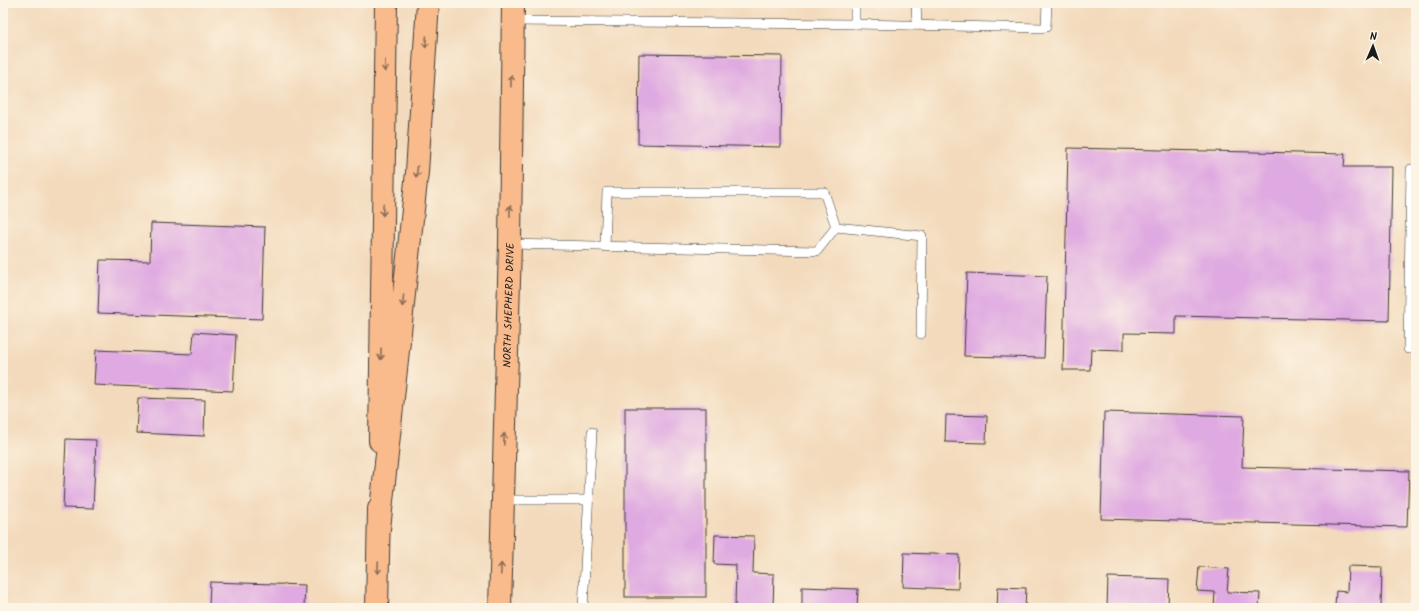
<svg xmlns="http://www.w3.org/2000/svg" width="1419" height="611" viewBox="0 0 1419 611" font-family="Kalam,sans-serif">
<style>
.building{fill:#dfa9e1}
.lines{fill:none;stroke-linecap:round;stroke-linejoin:round}
.service-casing{stroke:#3c3834;stroke-width:10}
.primary-casing{stroke:#3c3834;stroke-width:24}
.motorway-casing{stroke:#3c3834;stroke-width:24}
.service{stroke:#fff;stroke-width:9}
.primary{stroke:#fabb8c;stroke-width:22}
.motorway{stroke:#fabb8c;stroke-width:22}
.oneway{stroke:#8b6c54}
.labels{text-anchor:middle;stroke-width:4;stroke-linejoin:round;paint-order:stroke}
.street-label{font-size:11px;fill:#1c1c1c;stroke:#fcf5e5}
</style>
<rect width="100%" height="100%" fill="#fcf5e5"/>
<filter id="ink" filterUnits="userSpaceOnUse"><feTurbulence type="fractalNoise" baseFrequency=".025" numOctaves="2"/><feDisplacementMap in="SourceGraphic" scale="8" xChannelSelector="R" yChannelSelector="G"/><feConvolveMatrix kernelMatrix="1 2 1 2 8 2 1 2 1" color-interpolation-filters="sRGB"/></filter>
<filter id="wash" filterUnits="userSpaceOnUse"><feTurbulence type="fractalNoise" baseFrequency=".012" numOctaves="4" result="noise"/><feDisplacementMap in="SourceGraphic" scale="16" xChannelSelector="R" yChannelSelector="G"/><feGaussianBlur stdDeviation="0.9" result="paint"/><feColorMatrix in="noise" values="0 0 0 0 0 0 0 0 0 0 0 0 0 0 0 0 0 1.4 0 .05"/><feComposite in="paint" operator="in"/></filter>
<g filter="url(#wash)">
<rect width="100%" height="100%" fill="#f3dabc"/>
<g id="blocks">
<g class="building">
<polygon points="639,54 782,56 781,147 638,144"/>
<polygon points="1068,148 1345,154 1344,167 1392,167 1389,321 1176,316 1176,334 1124,333 1124,350 1091,349 1090,370 1063,370"/>
<polygon points="151,223 265,227 262,319 98,313 100,260 150,261"/>
<polygon points="967,273 1047,276 1044,358 964,356"/>
<polygon points="194,332 236,335 233,391 94,385 96,350 192,354"/>
<polygon points="138,398 205,400 204,436 136,433"/>
<rect x="625" y="408" width="81" height="189"/>
<polygon points="1104,412 1244,416 1242,467 1409,471 1407,527 1101,519"/>
<polygon points="946,415 987,416 986,443 945,442"/>
<polygon points="66,439 96,440 93,509 63,508"/>
<polygon points="715,535 754,536 753,573 774,574 773,608 735,608 736,565 714,564"/>
<polygon points="904,553 959,555 958,589 903,587"/>
<polygon points="1348,566 1382,567 1381,608 1335,607 1336,591 1347,592"/>
<polygon points="1199,567 1229,569 1227,592 1260,593 1259,608 1214,608 1215,592 1197,591"/>
<polygon points="1108,577 1169,579 1168,608 1107,608"/>
<polygon points="210,582 305,585 304,608 209,608"/>
<polygon points="802,587 858,589 857,608 802,608"/>
<polygon points="998,587 1026,588 1025,608 997,608"/>
</g>
</g>
</g>
<g filter="url(#ink)">
<use href="#blocks" fill-opacity="0" stroke="#3c3834" stroke-width="1"/>
<g class="lines">
<defs>
<g id="service">
<polyline points="916,3 917,25"/>
<polyline points="512,21 855,24 855,3"/>
<polyline points="855,24 1042,28 1046,27 1047,3"/>
<polyline points="1416,169 1411,169 1408,349 1416,349"/>
<polyline points="836,227 922,236 921,334"/>
<polyline points="510,244 817,251 836,227 824,192 607,192 605,247"/>
<polyline points="503,500 588,500"/>
<polyline points="583,608 592,432"/>
</g>
<g id="primary">
<polyline points="380,441 386,3"/>
<polyline points="377,608 379,509"/>
<path id="s1" d="M 500,608 L 510,244 L 513,3"/>
</g>
<polyline id="motorway" points="379,529 417,172 428,3"/>
</defs>
<use href="#service" class="service-casing"/>
<use href="#primary" class="primary-casing"/>
<use href="#motorway" class="motorway-casing"/>
<use href="#service" class="service"/>
<use href="#primary" class="primary"/>
<use href="#motorway" class="motorway"/>
</g>
<defs><path id="oneway-shaft" d="M-6 0H5M1.5-3L5.5 0L1.5 3" fill="none" stroke-width="1.6" stroke-linecap="round" stroke-linejoin="round"/></defs>
<g class="oneway">
<use href="#oneway-shaft" transform="translate(426 42) rotate(94)"/>
<use href="#oneway-shaft" transform="translate(385 66) rotate(91)"/>
<use href="#oneway-shaft" transform="translate(511 81) rotate(-89)"/>
<use href="#oneway-shaft" transform="translate(417 172) rotate(95)"/>
<use href="#oneway-shaft" transform="translate(383 210) rotate(91)"/>
<use href="#oneway-shaft" transform="translate(510 211) rotate(-90)"/>
<use href="#oneway-shaft" transform="translate(403 301) rotate(96)"/>
<use href="#oneway-shaft" transform="translate(381 354) rotate(91)"/>
<use href="#oneway-shaft" transform="translate(504 439) rotate(-88)"/>
<use href="#oneway-shaft" transform="translate(378 568) rotate(92)"/>
<use href="#oneway-shaft" transform="translate(501 569) rotate(-88)"/>
</g>
</g>
<g class="labels">
<g class="street-label">
<text dy="4" stroke="none"><textPath href="#s1" startOffset="303">NORTH SHEPHERD DRIVE</textPath></text>
</g>
</g>
<rect width="1419" height="611" fill="none" stroke="#fcf5e5" stroke-width="16"/>
<g transform="translate(1373 46) rotate(2)" stroke="#fcf5e5" stroke-width="3" paint-order="stroke">
<path d="M0-3L7 15L0 10L-7 15Z" fill="#1c1c1c"/>
<text y="-6" font-size="11" font-weight="bold" text-anchor="middle" fill="#1c1c1c">N</text>
</g>
</svg>
